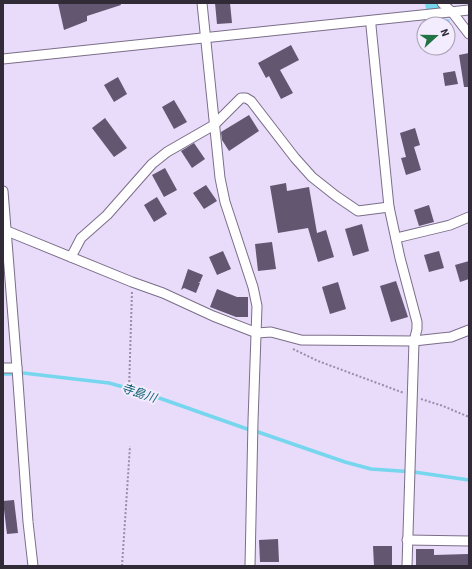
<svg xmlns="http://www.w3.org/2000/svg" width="472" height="569" viewBox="0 0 472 569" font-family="'Source Sans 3','Noto Sans JP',sans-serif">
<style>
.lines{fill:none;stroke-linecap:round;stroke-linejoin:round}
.stream{stroke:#75d6ed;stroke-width:3.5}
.river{stroke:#75d6ed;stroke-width:20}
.building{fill:#635671}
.street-casing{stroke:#7b6e89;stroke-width:11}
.path{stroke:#988ea5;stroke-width:2;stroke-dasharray:2 2;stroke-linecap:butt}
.street{stroke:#fff;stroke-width:9}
.labels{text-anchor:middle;stroke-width:4;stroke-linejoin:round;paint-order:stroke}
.water-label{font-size:12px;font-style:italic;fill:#0d6170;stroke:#f3ebfe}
</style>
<rect width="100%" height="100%" fill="#e9dbfa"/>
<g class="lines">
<g class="stream">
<polyline points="438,21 448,21"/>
<polyline points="23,373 109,383 145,393 250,430"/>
<polyline points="3,374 11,374"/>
<polyline points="258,432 345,462 371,469 414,472 469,480"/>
</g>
<polyline class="river" points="435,3 436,7"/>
</g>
<g class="building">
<polygon points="58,3 120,3 121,5 87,16 87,21 64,30"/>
<polygon points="215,3 230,3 232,23 217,24"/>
<polygon points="291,45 299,60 280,70 293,93 281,99 269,76 266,78 258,63"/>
<polygon points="469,53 469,87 464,87 459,55"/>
<polygon points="455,71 458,84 445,86 443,73"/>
<polygon points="118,77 127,94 114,102 104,85"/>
<polygon points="174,100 187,122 174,129 162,107"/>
<polygon points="249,115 259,131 229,151 222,140 221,132"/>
<polygon points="105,118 127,148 114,157 92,128"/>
<polygon points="415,128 420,145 414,147 421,170 406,175 401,158 406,157 400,133"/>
<polygon points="194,143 205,159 192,168 181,151"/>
<polygon points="165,168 177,190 164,197 152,175"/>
<polygon points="286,183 287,191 309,187 317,233 326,230 334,257 318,262 308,228 278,233 270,186"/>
<polygon points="206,185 217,201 204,209 193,193"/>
<polygon points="157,197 167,214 154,222 144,205"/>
<polygon points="429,205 434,222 419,226 414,210"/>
<polygon points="362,224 369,251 353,256 345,229"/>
<polygon points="272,242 276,269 258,271 255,244"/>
<polygon points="223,251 231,269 217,275 209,257"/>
<polygon points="439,251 444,268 429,272 424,255"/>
<polygon points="469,261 469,279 460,282 455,265"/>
<polygon points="188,269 203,275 200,282 198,282 200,283 196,293 184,288 181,290"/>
<polygon points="396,281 408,317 391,322 380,286"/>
<polygon points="338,282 346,309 330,314 322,287"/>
<polygon points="217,289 237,297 248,297 248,317 236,317 210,307"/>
<polygon points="14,500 18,533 7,534 3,501"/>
<polygon points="278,539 279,562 260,562 259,540"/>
<polygon points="373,546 392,546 392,566 374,566"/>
<polygon points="416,549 434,549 434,555 468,554 469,566 416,566"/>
</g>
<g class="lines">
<defs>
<g id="street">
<polyline points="202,3 220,178 225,202 253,287 257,306 253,421 250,566"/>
<polyline points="442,3 452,12 469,34"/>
<polyline points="371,21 371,26 389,207 400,258 417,322 417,329 414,341 407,566"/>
<polyline points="3,59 469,10"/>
<polyline points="3,191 17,368 28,522 33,566"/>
<polyline points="7,231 132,282 163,293 213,316 257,333 271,332 301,340 414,341 441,338 451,337 469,330"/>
<polyline points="396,238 450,225 469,217"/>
<polyline points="71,257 81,238 107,215 152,164 167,152 214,125 241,98 246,98 251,101 295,158 312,177 336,196 358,211 389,207"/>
<polyline points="3,368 17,368"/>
<polyline points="407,540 469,541"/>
</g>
</defs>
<use href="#street" class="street-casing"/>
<g class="path">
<polyline points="293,349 318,361 404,393"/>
<polyline points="129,390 132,291"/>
<polyline points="421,399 443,406 469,417"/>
<polyline points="122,566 130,446"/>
</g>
<use href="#street" class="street"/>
</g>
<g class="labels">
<g class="water-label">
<text transform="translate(139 393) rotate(18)" y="4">寺島川</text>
</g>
</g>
<rect width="472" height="569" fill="none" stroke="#312b37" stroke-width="8"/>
<g transform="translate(436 36) rotate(69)"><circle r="19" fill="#f3ebfe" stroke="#a59eae"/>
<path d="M0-3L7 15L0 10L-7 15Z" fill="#217344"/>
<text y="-6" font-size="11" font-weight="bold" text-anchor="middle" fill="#312b37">N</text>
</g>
</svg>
